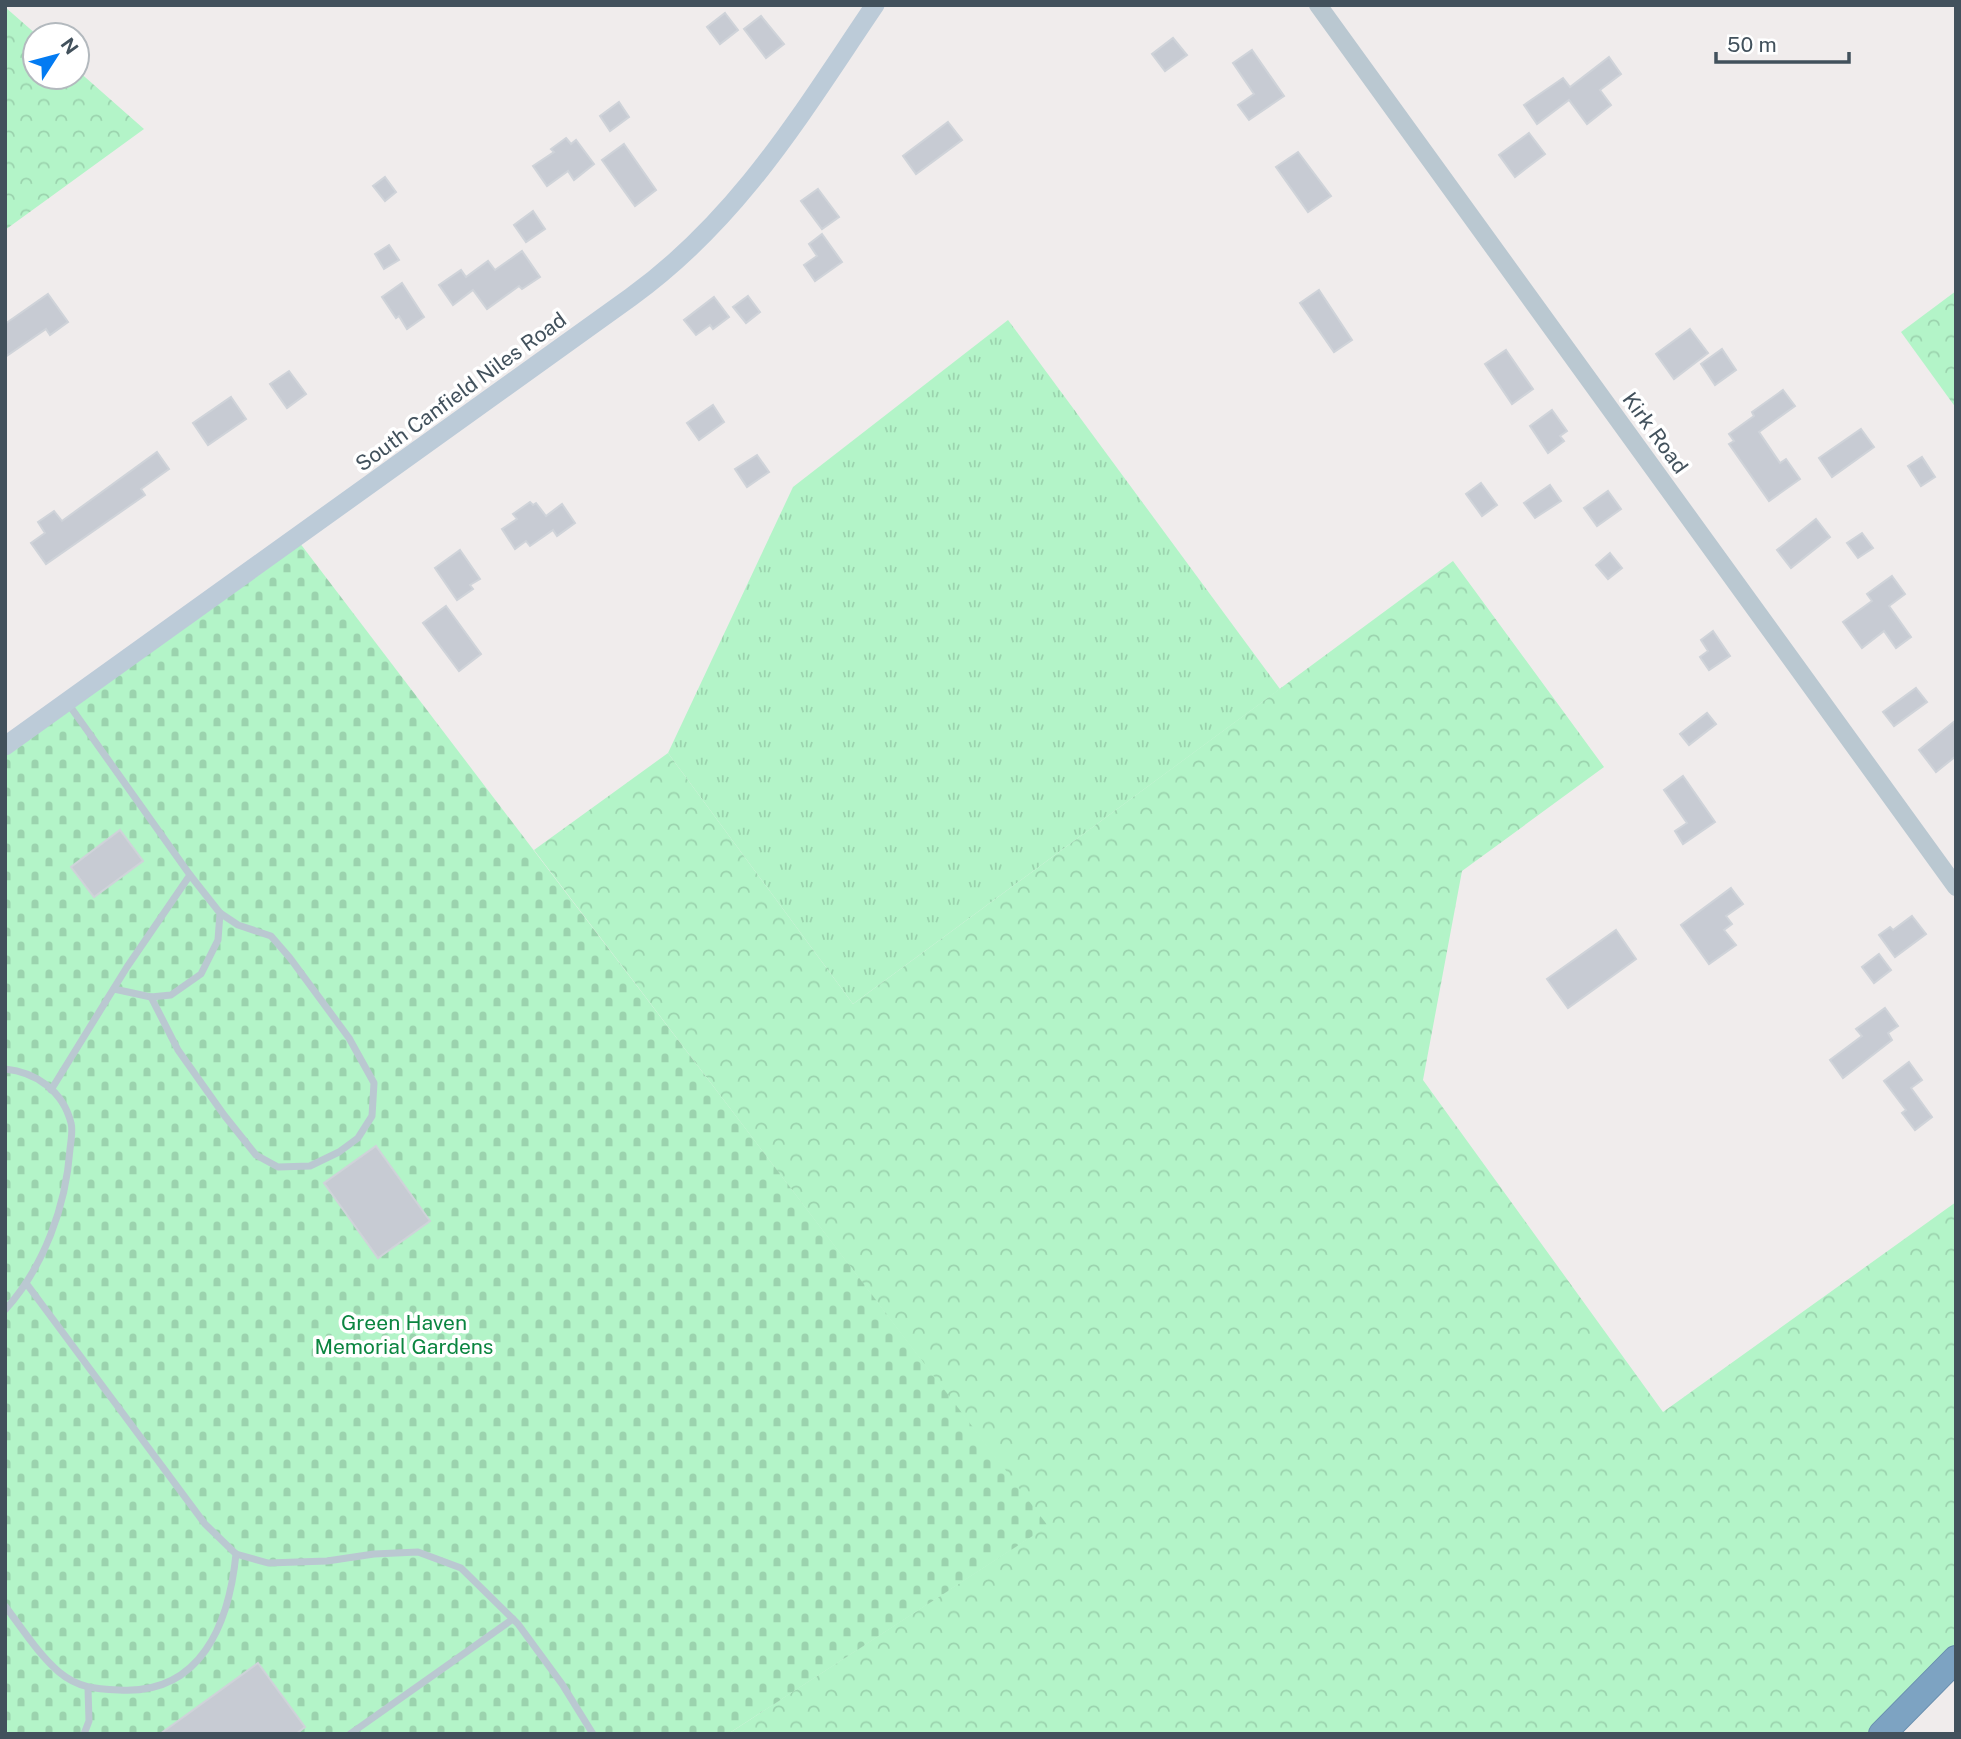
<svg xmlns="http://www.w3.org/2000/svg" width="1961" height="1739" viewBox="0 0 1961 1739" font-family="'Public Sans',sans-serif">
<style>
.grass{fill:url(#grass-tufts)}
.forest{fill:url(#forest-crowns)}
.cemetery{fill:url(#cemetery-stones)}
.building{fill:#c7cbd3;stroke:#cfd3d9;stroke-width:2}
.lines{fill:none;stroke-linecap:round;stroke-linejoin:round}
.motorway-casing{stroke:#688eae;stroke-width:28}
.service{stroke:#bac8d1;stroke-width:7}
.tertiary{stroke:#bac8d1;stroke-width:18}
.secondary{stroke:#bccbd8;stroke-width:19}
.motorway{stroke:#7da3c2;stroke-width:26}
.labels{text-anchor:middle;stroke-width:7;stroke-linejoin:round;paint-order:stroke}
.street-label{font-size:21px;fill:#42515c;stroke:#fff}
.park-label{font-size:21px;fill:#0b8540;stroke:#fff}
</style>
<defs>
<pattern id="grass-tufts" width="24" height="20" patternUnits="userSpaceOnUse" patternTransform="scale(1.75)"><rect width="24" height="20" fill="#b3f4c8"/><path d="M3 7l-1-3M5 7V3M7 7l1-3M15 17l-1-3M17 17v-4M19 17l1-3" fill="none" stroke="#9bd3ae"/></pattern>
<pattern id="forest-crowns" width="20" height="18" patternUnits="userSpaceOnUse" patternTransform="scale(1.75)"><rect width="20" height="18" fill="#b3f4c8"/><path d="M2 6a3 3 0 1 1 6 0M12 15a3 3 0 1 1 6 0" fill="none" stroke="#9bd3ae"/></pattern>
<pattern id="cemetery-stones" width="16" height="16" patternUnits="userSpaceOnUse" patternTransform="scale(1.75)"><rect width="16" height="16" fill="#b3f4c8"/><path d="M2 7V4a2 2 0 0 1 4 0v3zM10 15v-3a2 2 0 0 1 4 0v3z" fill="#9bd3ae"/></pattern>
</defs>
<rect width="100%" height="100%" fill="#f0ecec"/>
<polygon class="grass" points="1008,320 1280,689 853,1004 668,753 793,487"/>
<g class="forest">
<polygon points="5,7 37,35 35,35 35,77 77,77 77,70 144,129 5,230"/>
<polygon points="1956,291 1956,408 1901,332"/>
<polygon points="1453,561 1604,767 1462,871 1423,1080 1663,1412 1956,1202 1956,1659 1882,1734 728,1734 1047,1526 534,850 668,753 853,1004"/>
</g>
<polygon class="cemetery" points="296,538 1048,1526 728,1734 5,1734 5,746"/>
<g class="building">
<polygon points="725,13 738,30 720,44 707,27"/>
<polygon points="761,16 784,44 766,58 744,29"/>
<polygon points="1173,38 1187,55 1165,71 1152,54"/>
<polygon points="1252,50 1284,96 1249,120 1238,105 1254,94 1233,63"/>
<polygon points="1609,57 1621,74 1600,90 1611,105 1587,124 1569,100 1537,124 1524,105 1563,78 1570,87"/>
<polygon points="619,102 629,117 610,131 600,116"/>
<polygon points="948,122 962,140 916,174 903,156"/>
<polygon points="1529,133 1545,154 1515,177 1499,155"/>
<polygon points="566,138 571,144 576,140 594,164 574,180 568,171 547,186 533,166 554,152 551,149"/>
<polygon points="624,144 656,190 635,206 602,160"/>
<polygon points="1298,152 1331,196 1308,212 1276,167"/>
<polygon points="385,177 396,192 385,201 373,186"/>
<polygon points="818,189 839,217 822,229 801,201"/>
<polygon points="533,211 545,229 526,242 514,225"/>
<polygon points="822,234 842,262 815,281 804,265 817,256 809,244"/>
<polygon points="389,245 399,260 384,269 375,254"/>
<polygon points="522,251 540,277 522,289 519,286 487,309 473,290 453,305 439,285 461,270 466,277 488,261 495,270"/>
<polygon points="402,283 424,317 407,329 399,316 396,318 382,297"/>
<polygon points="1319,290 1352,340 1334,352 1300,303"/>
<polygon points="48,294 68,322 50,335 46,329 5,357 5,324"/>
<polygon points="748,296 760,312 746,323 733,307"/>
<polygon points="714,297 729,317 713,329 710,325 696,335 684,320"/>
<polygon points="1690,329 1708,353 1674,379 1656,354"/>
<polygon points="1722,349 1736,370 1715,385 1701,364"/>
<polygon points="1506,350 1533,389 1512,404 1485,364"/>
<polygon points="289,371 306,394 287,408 270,384"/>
<polygon points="1783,390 1795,406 1759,432 1780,463 1786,459 1800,479 1769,501 1729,444 1734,441 1729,434 1754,416 1752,412"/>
<polygon points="231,397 246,419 208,445 193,423"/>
<polygon points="713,405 724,422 699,440 687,423"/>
<polygon points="1552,410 1567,431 1560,436 1564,441 1548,453 1530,426"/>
<polygon points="1861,429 1874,447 1832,477 1819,458"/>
<polygon points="157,452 169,469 141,489 145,495 46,564 31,543 45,533 38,522 54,511 62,521"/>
<polygon points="757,455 769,472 747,487 735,469"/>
<polygon points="1922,457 1935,477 1921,486 1908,466"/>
<polygon points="1481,483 1497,505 1482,516 1466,494"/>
<polygon points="1550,485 1561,501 1535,518 1524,503"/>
<polygon points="1608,491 1621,509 1597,526 1584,508"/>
<polygon points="530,502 533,505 536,503 546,516 562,504 575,523 557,536 553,530 530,546 526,541 515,549 502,529 517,519 513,514"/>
<polygon points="1816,519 1830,537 1791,568 1777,550"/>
<polygon points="1862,533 1873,548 1858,558 1847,543"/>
<polygon points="460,550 480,579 470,585 473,589 457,600 435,568"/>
<polygon points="1610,553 1622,568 1608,579 1596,565"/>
<polygon points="1892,576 1905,594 1889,606 1911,637 1896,648 1884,631 1862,648 1843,622 1872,601 1867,594"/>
<polygon points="446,606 481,654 459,671 423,623"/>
<polygon points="1713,631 1730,656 1709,670 1700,657 1708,651 1701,640"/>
<polygon points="1916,688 1927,702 1894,726 1883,712"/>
<polygon points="1707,713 1716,724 1689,745 1680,734"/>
<polygon points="1956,720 1956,756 1936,772 1919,750"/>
<polygon points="1683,776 1715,822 1683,844 1675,831 1687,823 1664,790"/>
<polygon points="120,830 143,861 94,897 71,867"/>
<polygon points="1731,888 1743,904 1726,916 1732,924 1724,930 1736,945 1709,964 1681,925"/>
<polygon points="1912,916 1926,934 1895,957 1879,935 1890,927 1893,930"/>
<polygon points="1616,930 1636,959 1568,1008 1547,979"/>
<polygon points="1879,954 1891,970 1874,983 1862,967"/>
<polygon points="1885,1008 1898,1026 1888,1033 1892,1040 1843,1078 1830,1060 1862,1036 1856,1029"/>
<polygon points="1909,1062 1922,1080 1911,1088 1932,1117 1915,1130 1902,1113 1906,1110 1884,1081"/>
<polygon points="376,1146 430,1221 378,1258 324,1183"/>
<polygon points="258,1663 305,1727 296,1734 160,1734"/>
</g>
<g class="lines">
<defs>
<polyline id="motorway" points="1882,1734 1956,1659"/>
</defs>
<use href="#motorway" class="motorway-casing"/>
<g class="service">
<polyline points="114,989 151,997 171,995 201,974 218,940 220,913"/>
<polyline points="151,997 178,1050 224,1115 256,1155 278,1167 310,1166 339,1152 358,1138 372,1116 374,1083 349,1038 290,958 271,936 238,925 220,913 190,875"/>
<path d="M 5,1069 C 36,1072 63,1091 71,1123 C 73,1130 71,1141 70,1149 C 66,1206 44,1267 5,1310"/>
<polyline points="51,1090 127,967 190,875 67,702"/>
<polyline points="26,1283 205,1524 236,1554 268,1563 327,1561 374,1554 418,1552 461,1568 518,1624 562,1684 593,1734"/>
<path d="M 5,1606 C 22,1628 38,1654 59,1672 C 78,1688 96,1689 119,1690 C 201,1695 229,1624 236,1554"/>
<polyline points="84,1734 89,1721 88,1688"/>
<polyline points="350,1734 513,1619"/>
</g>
<polyline class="tertiary" points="1318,5 1956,887"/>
<path class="secondary" d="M 5,746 L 631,297 C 740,218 801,114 875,5"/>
<use href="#motorway" class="motorway"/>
</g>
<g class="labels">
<g class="street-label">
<text transform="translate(461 392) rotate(-36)" y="7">South Canfield Niles Road</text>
<text transform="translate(1655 433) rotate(54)" y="7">Kirk Road</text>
</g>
<g class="park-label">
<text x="404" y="1330">Green Haven<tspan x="404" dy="24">Memorial Gardens</tspan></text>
</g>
</g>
<rect width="1961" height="1739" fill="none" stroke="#42515c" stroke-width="14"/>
<g transform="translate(56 56) rotate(54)"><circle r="33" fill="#ffffff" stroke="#b3b9be" stroke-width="2"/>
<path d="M0-5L12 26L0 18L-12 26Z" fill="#037bf2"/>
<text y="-10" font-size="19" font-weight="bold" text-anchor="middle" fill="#42515c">N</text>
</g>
<path d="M1716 52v10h133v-10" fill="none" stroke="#42515c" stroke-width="3.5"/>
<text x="1727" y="52" font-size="21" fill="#42515c" stroke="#ffffff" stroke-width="5" paint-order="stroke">50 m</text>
</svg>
